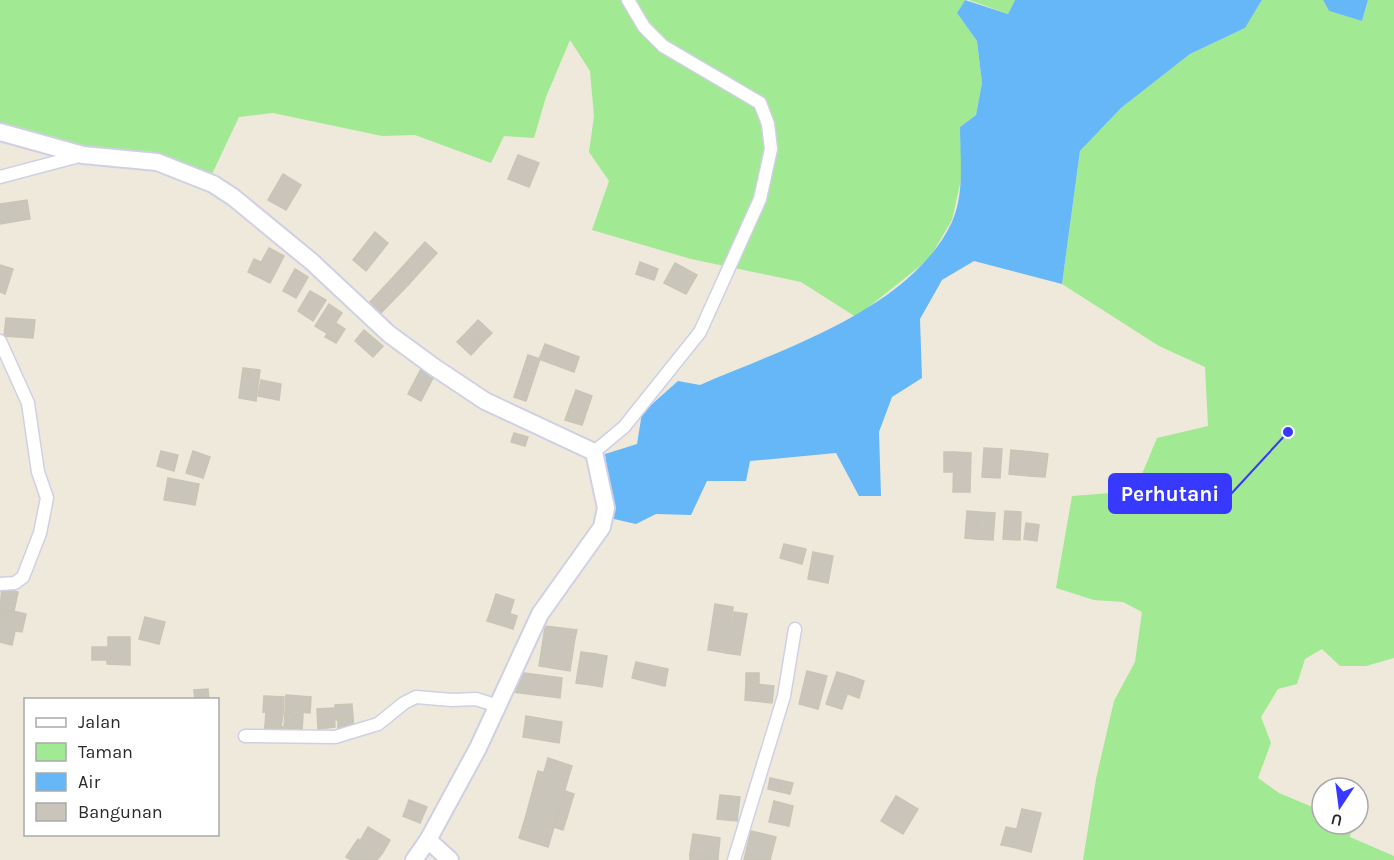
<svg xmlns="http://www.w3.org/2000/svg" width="1394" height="860" viewBox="0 0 1394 860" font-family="Karla,sans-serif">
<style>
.green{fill:#a1e993}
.water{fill:#65b7f8}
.building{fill:#c9c5bb;stroke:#c9c5b5;stroke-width:1.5}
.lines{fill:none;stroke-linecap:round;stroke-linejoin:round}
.street-casing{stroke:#d0d0e4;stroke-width:15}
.secondary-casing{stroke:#d0d0e4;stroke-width:20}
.street{stroke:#fff;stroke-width:12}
.secondary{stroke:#fff;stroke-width:16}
.leader{fill:none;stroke:#3739ff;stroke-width:2}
.callout-dot{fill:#3739ff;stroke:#fff;stroke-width:2}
.callout{fill:#3739ff;stroke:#3739ff;stroke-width:2}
.callout-label{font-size:21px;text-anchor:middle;font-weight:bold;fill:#fff}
</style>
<rect width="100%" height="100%" fill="#eee9db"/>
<g class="green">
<polygon points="0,0 965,0 957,13 977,41 982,83 976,115 960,127 962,175 952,220 929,259 856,317 801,282 691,259 592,230 609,181 589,152 594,116 590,71 570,40 546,97 534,138 504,136 491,163 415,135 382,136 273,113 239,117 212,174 155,155 59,142 0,122"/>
<polygon points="969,0 1015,0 1008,14"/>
<polygon points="1262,0 1323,0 1329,11 1362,21 1368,0 1394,0 1394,658 1366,666 1340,666 1322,649 1305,659 1297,684 1278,689 1261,717 1271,743 1258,778 1279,793 1322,811 1322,824 1353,824 1350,837 1394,856 1394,860 1083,860 1096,779 1114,701 1135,662 1142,612 1123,602 1094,600 1056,588 1072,496 1135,491 1157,438 1208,426 1205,367 1159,346 1062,284 1080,151 1121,108 1190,54 1245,28"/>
</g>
<g class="water">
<path d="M 965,0 L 1008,14 L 1015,0 L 1262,0 L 1245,28 L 1190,54 L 1121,108 L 1080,151 L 1062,284 L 974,261 L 942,280 L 920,319 L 922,378 L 892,397 L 879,432 L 881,496 L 859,496 L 836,453 L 750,461 L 746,481 L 707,481 L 691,515 L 656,514 L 636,524 L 614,519 L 605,454 L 637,444 L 642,413 L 678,381 L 700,385 C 783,349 911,309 952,222 C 965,192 960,158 960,127 L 976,115 L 982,83 L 977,41 L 957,13 Z"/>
<polygon points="1323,0 1368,0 1362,21 1329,11"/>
</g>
<g class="building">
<polygon points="518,155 539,163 529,187 508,179"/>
<polygon points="283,174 301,185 286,210 268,200"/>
<polygon points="27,200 30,219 0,224 0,204"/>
<polygon points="375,232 388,243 366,271 353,260"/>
<polygon points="425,242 437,253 409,284 397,273"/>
<polygon points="269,248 284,256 270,283 254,275"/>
<polygon points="254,259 261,262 254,275 248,272"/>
<polygon points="640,262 658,269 654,280 636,274"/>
<polygon points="675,263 697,275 686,294 664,283"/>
<polygon points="0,265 13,269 5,294 0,292"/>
<polygon points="295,269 308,277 296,298 283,291"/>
<polygon points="397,273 409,284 380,314 369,303"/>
<polygon points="310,291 326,300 313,321 298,311"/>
<polygon points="329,304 342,313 328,334 315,326"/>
<polygon points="6,318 35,320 33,338 4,336"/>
<polygon points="478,320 492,333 481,344 467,332"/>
<polygon points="334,322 345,329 336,343 325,337"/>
<polygon points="364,330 383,346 373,357 355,341"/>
<polygon points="467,332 481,344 471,355 457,342"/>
<polygon points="545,344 579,357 574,372 539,359"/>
<polygon points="528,355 540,359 526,401 514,397"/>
<polygon points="243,368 260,370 256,401 239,398"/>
<polygon points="421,369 434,376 421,401 408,394"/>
<polygon points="261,380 281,384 279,400 258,396"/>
<polygon points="576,390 592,396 582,425 565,420"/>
<polygon points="514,433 528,437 525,446 511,442"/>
<polygon points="984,448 1002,449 1000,478 982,477"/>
<polygon points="1011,450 1032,452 1029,476 1009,474"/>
<polygon points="161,451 178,455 174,471 157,466"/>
<polygon points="193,451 210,457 203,478 186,473"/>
<rect x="944" y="452" width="10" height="20"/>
<polygon points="954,452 971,453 970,492 953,492"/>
<polygon points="1032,452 1048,454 1045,477 1029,476"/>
<polygon points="168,478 199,484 195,505 164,500"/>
<polygon points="967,511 978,512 976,539 965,538"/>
<polygon points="1005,511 1021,512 1020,540 1003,539"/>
<polygon points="978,512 995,513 993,540 976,539"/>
<polygon points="1026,523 1039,525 1037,541 1024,539"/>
<polygon points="784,544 806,549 802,564 780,558"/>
<polygon points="813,552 833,556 828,583 808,579"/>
<polygon points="2,588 18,592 14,611 0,608"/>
<polygon points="496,594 514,600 510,613 492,607"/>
<polygon points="715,604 733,607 726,653 708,650"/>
<polygon points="492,607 517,616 513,629 487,621"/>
<polygon points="0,608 26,614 22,632 15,631 12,645 0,642"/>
<polygon points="734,612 747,614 740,655 726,653"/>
<polygon points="145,617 165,622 159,644 139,639"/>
<polygon points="545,626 577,630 575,638 544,634"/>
<polygon points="544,634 575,638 570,671 539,666"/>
<polygon points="108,637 130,637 130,665 107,664 107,660 92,660 92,647 108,647"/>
<polygon points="581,652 596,654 591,685 576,683"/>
<polygon points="596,654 607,656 602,687 591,685"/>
<polygon points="636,662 668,669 665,686 632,678"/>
<polygon points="807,671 827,676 818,709 799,704"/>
<polygon points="516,672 562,678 560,698 513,692"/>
<polygon points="837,672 853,677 842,709 826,704"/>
<rect x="746" y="673" width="13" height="10"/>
<polygon points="853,677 864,681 859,698 848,694"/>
<polygon points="746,683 774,686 772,703 745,700"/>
<polygon points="208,689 209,700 195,700 194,690"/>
<polygon points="286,695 311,697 310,713 285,711"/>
<polygon points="264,696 284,697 283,714 263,712"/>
<polygon points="352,704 353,718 336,720 335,705"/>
<polygon points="334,708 335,727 318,729 317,709"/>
<polygon points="266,712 283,714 281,727 265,726"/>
<polygon points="285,712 303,714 302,730 284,728"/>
<polygon points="526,716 562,722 559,743 523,737"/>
<polygon points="353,718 354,730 338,731 338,719"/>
<polygon points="265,726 283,727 282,735 264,734"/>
<polygon points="548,758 572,766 568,779 544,772"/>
<polygon points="538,771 568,779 554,827 525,819"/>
<polygon points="770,778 793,783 790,794 768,789"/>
<polygon points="565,791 574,794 567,817 558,814"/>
<polygon points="720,795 740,797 737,821 717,819"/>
<polygon points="896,796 918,809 903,834 881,821"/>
<polygon points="409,800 427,807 420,823 403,816"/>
<polygon points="774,801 793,806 789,826 769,822"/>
<polygon points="1022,809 1041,813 1031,852 1012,847"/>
<polygon points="558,814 567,817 563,830 554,827"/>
<polygon points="525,819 554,827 548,847 519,838"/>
<polygon points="368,827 390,840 382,854 360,841"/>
<polygon points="1006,827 1016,829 1012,847 1001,845"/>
<polygon points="751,831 776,837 770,860 744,860"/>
<polygon points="693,834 720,838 718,857 690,854"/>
<polygon points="358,839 381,855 377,860 351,860 346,857"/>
<polygon points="690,854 718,857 718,860 690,860"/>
</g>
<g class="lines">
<defs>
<g id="street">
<polyline points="0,177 83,155"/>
<polyline points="0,341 28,403 38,472 47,498 40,533 23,577 15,583 0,584"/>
<polyline points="594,452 624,427 700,332 760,199 771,149 768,124 760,103 663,46 644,27 628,0"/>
<polyline points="245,736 335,737 378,724 404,703 416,697 452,700 476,699 498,706"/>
<polyline points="734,860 784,696 795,629"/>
</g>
<g id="secondary">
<polyline points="0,132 83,155 157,162 213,184 233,197 312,262 389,334 434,367 485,401 594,452 606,508 602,527 540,614 478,748 428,840 414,860"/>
<polyline points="428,840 450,860"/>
</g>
</defs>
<use href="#street" class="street-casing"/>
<use href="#secondary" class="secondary-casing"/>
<use href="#street" class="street"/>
<use href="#secondary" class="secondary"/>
</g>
<path class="leader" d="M1288 432L1231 494"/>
<circle class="callout-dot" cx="1288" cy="432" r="6"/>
<rect class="callout" x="1109" y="474" width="122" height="39" rx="6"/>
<g class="callout-label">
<text x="1170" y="501">Perhutani</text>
</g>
<rect x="24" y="698" width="195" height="138" fill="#ffffff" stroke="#aaaaaa" stroke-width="1.5"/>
<rect x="36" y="718" width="30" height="9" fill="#ffffff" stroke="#aaaaaa" stroke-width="1.5"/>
<text x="78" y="728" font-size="18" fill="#2a2a2a">Jalan</text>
<rect x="36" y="743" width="30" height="18" fill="#a1e993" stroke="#aaaaaa" stroke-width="1.5"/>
<text x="78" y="758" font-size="18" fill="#2a2a2a">Taman</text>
<rect x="36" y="773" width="30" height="18" fill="#65b7f8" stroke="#aaaaaa" stroke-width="1.5"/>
<text x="78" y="788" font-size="18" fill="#2a2a2a">Air</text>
<rect x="36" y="803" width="30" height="18" fill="#c9c5bb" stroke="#aaaaaa" stroke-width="1.5"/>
<text x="78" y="818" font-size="18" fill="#2a2a2a">Bangunan</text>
<g transform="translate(1340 806) rotate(193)"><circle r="28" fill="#ffffff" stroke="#aaaaaa" stroke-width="1.5"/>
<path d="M0-4.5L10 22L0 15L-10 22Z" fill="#3739ff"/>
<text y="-9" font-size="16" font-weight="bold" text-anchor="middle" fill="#2a2a2a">U</text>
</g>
</svg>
